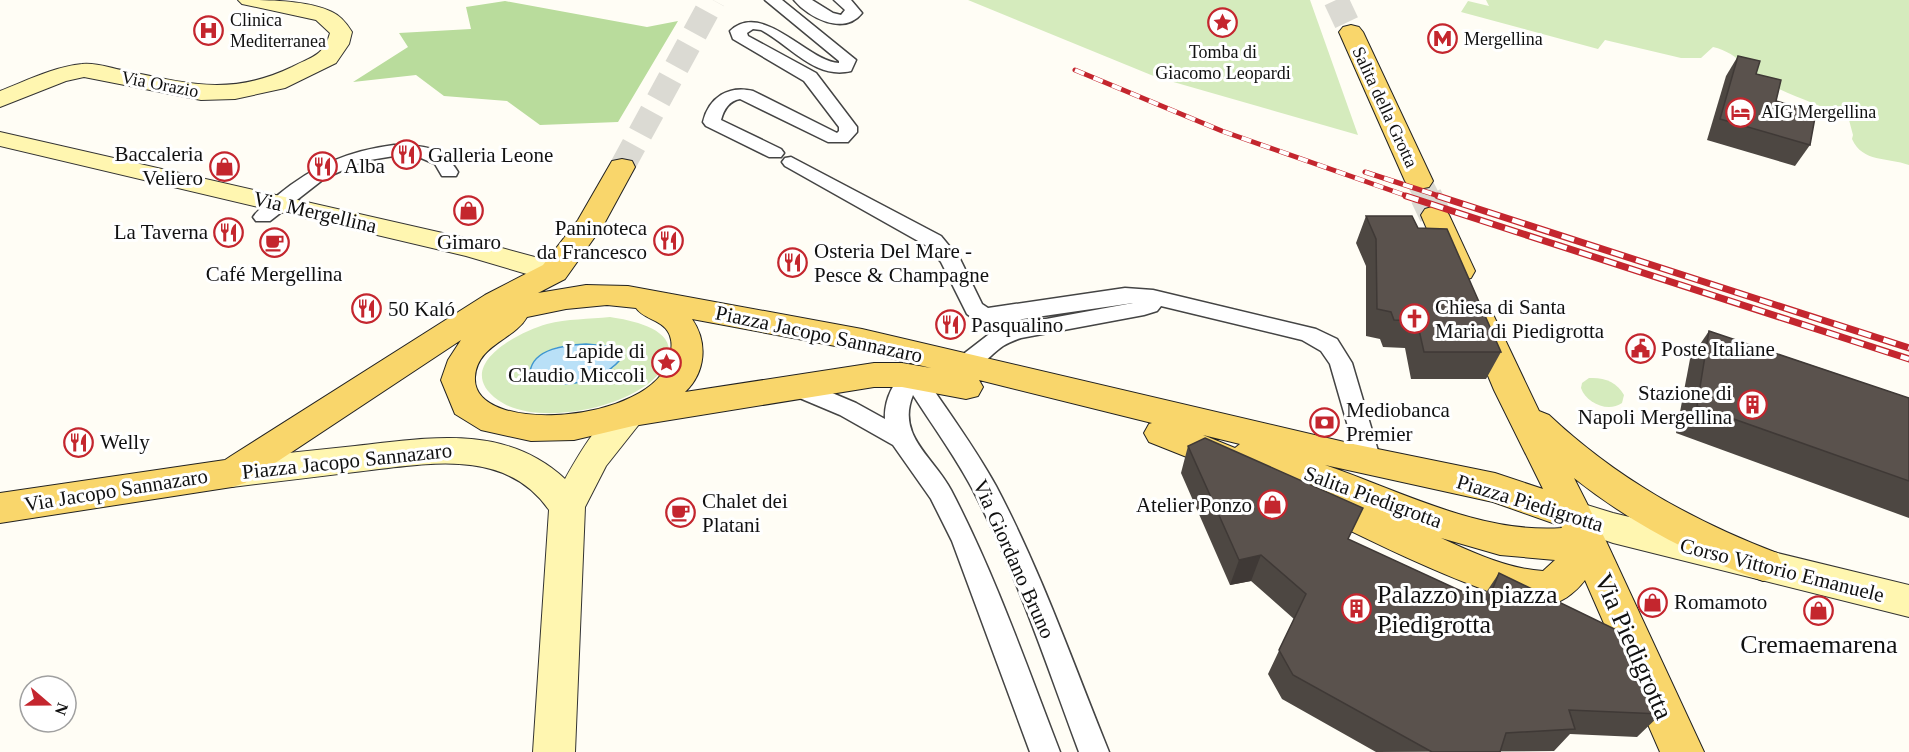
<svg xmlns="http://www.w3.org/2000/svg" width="1909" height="752" viewBox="0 0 1909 752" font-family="Georgia,serif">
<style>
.green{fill:#d5ebbd;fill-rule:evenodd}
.forest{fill:#b9dc9c}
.water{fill:#b9e0f7;stroke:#3f96cf;stroke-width:1.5}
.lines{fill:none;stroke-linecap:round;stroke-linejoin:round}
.primary-tunnel-far1{stroke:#dbdad3;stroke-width:25;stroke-dasharray:25 13;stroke-linecap:butt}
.primary-tunnel{stroke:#dbdad3;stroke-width:32;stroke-dasharray:32 16;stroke-linecap:butt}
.street-casing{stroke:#444;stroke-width:3}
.secondary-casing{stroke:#333;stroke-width:2}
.primary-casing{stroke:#222;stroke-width:2}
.street{fill:#fff;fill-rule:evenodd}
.secondary{fill:#fff6b0;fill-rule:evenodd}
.primary{fill:#f9d66b;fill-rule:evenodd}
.rail-far1-casing{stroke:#c4262e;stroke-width:5}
.rail-casing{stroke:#c4262e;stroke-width:7}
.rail-far1{stroke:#fff;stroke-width:4;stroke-dasharray:10;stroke-linecap:butt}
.rail{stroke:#fff;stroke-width:4.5;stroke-dasharray:13;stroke-linecap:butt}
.wall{fill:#4d4742}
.shaded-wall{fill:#3f3936}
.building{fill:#5a524d;stroke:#3f3936;stroke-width:1.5}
.labels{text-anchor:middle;stroke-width:6;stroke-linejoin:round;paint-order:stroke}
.far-poi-label{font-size:18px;fill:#111;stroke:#fff;text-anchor:start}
.far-street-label{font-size:18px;fill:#111;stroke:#fff}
.poi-label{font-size:21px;fill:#111;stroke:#fff;text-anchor:start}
.street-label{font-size:21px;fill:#111;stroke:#fff}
.near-poi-label{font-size:26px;fill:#111;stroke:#fff;text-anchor:start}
.near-street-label{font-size:26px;fill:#111;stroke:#fff}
</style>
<rect width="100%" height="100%" fill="#fffdf5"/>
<g class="green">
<polygon points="968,0 1310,0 1358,135 1156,77"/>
<path d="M 1486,0 L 1909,0 L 1909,165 C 1887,157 1863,163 1852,139 L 1853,135 L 1849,120 C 1825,106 1799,99 1775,87 C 1750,75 1740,53 1713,47 L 1701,58 L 1681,58 L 1605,40 L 1598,49 L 1461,12 L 1468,1 L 1489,6 Z"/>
<path d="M 610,317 C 637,321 689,332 661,371 C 634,408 536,428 498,400 C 452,367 516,333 547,324 C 567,319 589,319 610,317 ZM 586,344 L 607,346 L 619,353 L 619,361 L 613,368 L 535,360 L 557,347 Z"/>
<path d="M 1589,378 C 1604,377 1617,382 1624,395 L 1622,403 C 1608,413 1586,403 1581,388 L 1582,383 Z"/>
</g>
<polygon class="forest" points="505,1 647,27 678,21 618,122 540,125 507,101 444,96 416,75 353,82 408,47 399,33 471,29 466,7"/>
<path class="water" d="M 586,344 L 607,346 L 619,353 L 619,361 C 601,382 550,395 530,372 C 533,348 567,345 586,344 Z"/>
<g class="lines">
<g class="primary-tunnel-far1">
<polyline points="1336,0 1351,32"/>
<polyline points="622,167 713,0"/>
<polyline points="1419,181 1427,197"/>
</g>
<polyline class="primary-tunnel" points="1426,196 1435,215"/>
<defs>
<g id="street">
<path d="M 765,0 L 782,0 L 856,60 L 851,71 C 815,80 790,45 761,30 L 753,29 L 747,33 L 748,36 L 816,73 L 857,127 L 857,132 L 848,142 L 828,142 L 740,99 C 729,101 724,109 721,120 L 781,149 L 784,153 L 781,157 L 769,157 L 706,126 L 703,122 C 709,97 729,85 753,91 L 837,133 L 839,131 L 839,127 L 804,81 L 733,39 L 730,31 C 763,0 808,62 839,63 L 839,61 Z"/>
<path d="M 794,0 L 812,0 L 833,13 L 841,15 L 845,10 L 834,0 L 851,0 L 862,13 C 844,36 809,18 794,0 Z"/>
<path d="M 394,145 C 421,145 443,146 458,172 L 456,176 L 442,176 L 435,164 L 421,158 L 394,156 L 364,161 L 325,178 L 270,221 L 256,221 L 253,217 C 259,208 270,202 278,195 C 313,166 348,151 394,145 Z"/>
<path d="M 791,157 L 941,236 L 960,259 L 982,304 L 988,308 L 1125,288 L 1153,290 L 1316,329 L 1337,339 L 1352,363 L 1381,461 L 1378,468 L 1369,470 L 1360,468 L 1330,364 L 1321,351 L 1302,340 L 1161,306 L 1157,311 L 1144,315 L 1021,338 C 1015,340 1008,343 1003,346 C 988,356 976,376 957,371 L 954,365 L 957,359 L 988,335 L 1008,326 L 1133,303 L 995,323 L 975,320 L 967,314 L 941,262 L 927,246 L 785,166 L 782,162 L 785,158 Z"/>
<path d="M 913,369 L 921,371 C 946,409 974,446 996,486 C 1041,571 1073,663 1109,752 L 1079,752 C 1047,666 1018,578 976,496 C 958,460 934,428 913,395 C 896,436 934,457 951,490 C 995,574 1026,664 1060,752 L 1030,752 L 952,541 L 931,499 L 893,445 L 840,415 L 790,394 L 787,388 L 790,382 L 798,380 L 806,382 L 856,403 L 885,419 C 884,401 894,375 913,369 Z"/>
</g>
<g id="secondary">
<path d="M 238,0 C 265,0 308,0 332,12 C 341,16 347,24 352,32 L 349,44 L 336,63 L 285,88 L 235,99 L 201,100 L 84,77 L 66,81 L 0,107 L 0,91 C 26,81 53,67 82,64 C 96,62 113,69 127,71 C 189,84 231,96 292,67 C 311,57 324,56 330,33 L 316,20 L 242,4 Z"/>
<polygon points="0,132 469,239 564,265 568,272 564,279 554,282 466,256 0,146"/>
<path d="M 632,401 L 643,404 L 648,413 L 606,466 L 585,507 L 575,752 L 533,752 L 549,510 C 504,445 421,465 355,472 C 314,477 273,482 232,487 L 220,483 L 215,473 L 220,463 L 232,459 C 273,455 314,450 355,446 C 428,438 505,423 565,479 C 579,454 604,409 632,401 Z"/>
<polygon points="1574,501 1613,513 1909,585 1909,617 1613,543 1562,525 1556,515 1562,505"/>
</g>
<g id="primary">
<polygon points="1351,25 1359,27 1363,32 1433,181 1429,187 1419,189 1409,187 1405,181 1339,32 1343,27"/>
<path d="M 622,159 L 632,161 L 635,167 L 604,224 L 565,279 L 538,293 L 586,285 L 628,286 L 862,329 L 1353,444 L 1495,473 L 1543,489 L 1494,390 L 1463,316 L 1468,308 L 1479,305 L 1490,308 L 1539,411 L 1549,415 C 1616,478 1691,520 1777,553 L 1782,565 L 1777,577 L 1763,581 C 1695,557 1631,523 1574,478 L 1606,541 L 1704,752 L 1660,752 L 1585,580 C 1575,593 1560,605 1543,605 C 1520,605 1498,595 1477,587 C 1418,565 1362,536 1305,509 L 1300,499 L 1307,488 L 1246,468 L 1245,471 L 1232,475 L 1149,442 L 1144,433 L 1149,424 L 1152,423 L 979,380 L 983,387 L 978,396 L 966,399 L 902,387 L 874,387 L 633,426 L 574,440 L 531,441 L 481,430 L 455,414 L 441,380 L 448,360 L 461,340 L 245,483 L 232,487 L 0,523 L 0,493 L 225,460 L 231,456 L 485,295 L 543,265 L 578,220 L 612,161 ZM 607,305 L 636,308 C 644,320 665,320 670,336 C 673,345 671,351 669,359 C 653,423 471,437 475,377 C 477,345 514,340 527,317 L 566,309 ZM 692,319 L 862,351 L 931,368 L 902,363 L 874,363 L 685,392 C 706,372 708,342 692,319 ZM 1203,435 L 1240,444 L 1235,448 ZM 1325,465 L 1493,502 L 1561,526 L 1562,528 C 1480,534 1401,491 1325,465 ZM 1441,538 L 1500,555 L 1555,560 L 1543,571 C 1508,569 1474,553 1441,538 Z"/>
<polygon points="1435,206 1445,209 1449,215 1475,271 1471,278 1460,281 1449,278 1445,271 1421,215 1425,209"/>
</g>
</defs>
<use href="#street" class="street-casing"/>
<use href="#secondary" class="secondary-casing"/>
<use href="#primary" class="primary-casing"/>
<use href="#street" class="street"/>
<use href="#secondary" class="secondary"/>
<use href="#primary" class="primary"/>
<defs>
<g id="rail-far1">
<polyline points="1075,70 1222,131 1410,197"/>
<polyline points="1365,172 1442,197"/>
</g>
<g id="rail">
<polyline points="1406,196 1909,359"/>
<polyline points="1438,196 1909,348"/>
</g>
</defs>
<use href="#rail-far1" class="rail-far1-casing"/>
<use href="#rail" class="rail-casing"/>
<use href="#rail-far1" class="rail-far1"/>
<use href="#rail" class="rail"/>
</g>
<g class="wall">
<polygon points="1738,56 1756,74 1810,145 1795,166 1707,140 1726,76"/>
<polygon points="1366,216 1418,228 1501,352 1486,379 1411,379 1405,348 1383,347 1380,339 1366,336 1366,266 1356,243"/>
<polygon points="1709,331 1909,398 1909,518 1676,433 1690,359"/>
<polygon points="1188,446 1348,539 1481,600 1499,573 1661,714 1637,737 1570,734 1554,751 1376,752 1282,699 1268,674 1294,619 1251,581 1230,585 1181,473"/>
</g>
<polygon class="shaded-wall" points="1261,555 1251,581 1230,585 1239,560"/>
<g class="building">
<polygon points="1738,56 1760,61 1756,74 1781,80 1776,101 1816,112 1810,145 1720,119"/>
<polygon points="1366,216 1412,216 1418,228 1447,229 1501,352 1424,352 1417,321 1394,320 1391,312 1377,309 1376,239"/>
<polygon points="1709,331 1909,398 1909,481 1697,406"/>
<polygon points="1205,438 1363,508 1348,539 1487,603 1499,573 1627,635 1661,714 1569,710 1575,729 1506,733 1500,752 1432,752 1293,675 1279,650 1306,594 1261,555 1239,560 1188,446"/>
</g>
<defs>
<symbol id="sight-ring" viewBox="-11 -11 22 22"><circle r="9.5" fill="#fff" stroke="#c4262e" stroke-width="1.5"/><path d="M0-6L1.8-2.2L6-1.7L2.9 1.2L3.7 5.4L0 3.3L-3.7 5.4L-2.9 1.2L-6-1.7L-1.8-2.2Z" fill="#c4262e"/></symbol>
<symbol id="hospital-ring" viewBox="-11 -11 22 22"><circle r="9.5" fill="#fff" stroke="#c4262e" stroke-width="1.5"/><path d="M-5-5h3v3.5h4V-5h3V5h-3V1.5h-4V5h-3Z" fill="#c4262e"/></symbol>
<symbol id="metro-ring" viewBox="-11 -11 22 22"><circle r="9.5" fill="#fff" stroke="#c4262e" stroke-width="1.5"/><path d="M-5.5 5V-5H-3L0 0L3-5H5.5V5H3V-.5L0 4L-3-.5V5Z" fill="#c4262e"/></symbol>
<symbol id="hotel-ring" viewBox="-11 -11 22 22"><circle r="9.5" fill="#fff" stroke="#c4262e" stroke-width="1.5"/><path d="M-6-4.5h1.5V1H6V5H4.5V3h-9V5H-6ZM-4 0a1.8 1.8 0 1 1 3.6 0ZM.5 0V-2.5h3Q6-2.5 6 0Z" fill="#c4262e"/></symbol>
<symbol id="restaurant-ring" viewBox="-11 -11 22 22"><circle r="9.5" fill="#fff" stroke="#c4262e" stroke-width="1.5"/><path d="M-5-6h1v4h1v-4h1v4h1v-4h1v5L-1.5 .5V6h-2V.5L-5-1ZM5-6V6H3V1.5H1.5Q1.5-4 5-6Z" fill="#c4262e"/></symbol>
<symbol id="shop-ring" viewBox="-11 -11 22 22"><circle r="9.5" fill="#fff" stroke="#c4262e" stroke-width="1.5"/><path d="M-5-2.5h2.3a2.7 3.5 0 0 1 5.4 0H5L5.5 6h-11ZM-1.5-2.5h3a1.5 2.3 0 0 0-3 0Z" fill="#c4262e"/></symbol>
<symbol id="cafe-ring" viewBox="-11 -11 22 22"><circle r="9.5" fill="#fff" stroke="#c4262e" stroke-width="1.5"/><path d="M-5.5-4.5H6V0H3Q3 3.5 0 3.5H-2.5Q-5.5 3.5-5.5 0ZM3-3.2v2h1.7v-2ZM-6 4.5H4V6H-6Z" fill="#c4262e"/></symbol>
<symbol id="church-ring" viewBox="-11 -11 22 22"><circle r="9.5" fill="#fff" stroke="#c4262e" stroke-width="1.5"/><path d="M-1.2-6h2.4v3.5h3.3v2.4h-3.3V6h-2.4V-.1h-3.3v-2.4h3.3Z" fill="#c4262e"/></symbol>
<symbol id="civic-ring" viewBox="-11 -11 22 22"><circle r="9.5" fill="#fff" stroke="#c4262e" stroke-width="1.5"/><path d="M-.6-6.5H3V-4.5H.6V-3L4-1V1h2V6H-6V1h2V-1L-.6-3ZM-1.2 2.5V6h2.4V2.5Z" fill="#c4262e"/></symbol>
<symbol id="building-ring" viewBox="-11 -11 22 22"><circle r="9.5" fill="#fff" stroke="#c4262e" stroke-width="1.5"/><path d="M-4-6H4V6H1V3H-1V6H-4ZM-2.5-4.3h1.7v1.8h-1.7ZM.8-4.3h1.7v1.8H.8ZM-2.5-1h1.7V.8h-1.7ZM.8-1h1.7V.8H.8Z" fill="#c4262e"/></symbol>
<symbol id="bank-ring" viewBox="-11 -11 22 22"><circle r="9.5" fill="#fff" stroke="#c4262e" stroke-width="1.5"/><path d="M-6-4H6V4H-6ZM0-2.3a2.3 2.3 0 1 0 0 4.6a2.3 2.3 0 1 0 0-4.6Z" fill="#c4262e"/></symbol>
</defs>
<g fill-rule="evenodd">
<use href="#sight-ring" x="1206" y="6" width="33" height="33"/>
<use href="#hospital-ring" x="192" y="14" width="33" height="33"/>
<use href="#metro-ring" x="1426" y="22" width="33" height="33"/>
<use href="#hotel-ring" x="1724" y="96" width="33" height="33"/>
<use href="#restaurant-ring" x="390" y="138" width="33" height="33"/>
<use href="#shop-ring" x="208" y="150" width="33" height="33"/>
<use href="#restaurant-ring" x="306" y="150" width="33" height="33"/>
<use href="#shop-ring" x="452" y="194" width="33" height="33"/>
<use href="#restaurant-ring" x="212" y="216" width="33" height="33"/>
<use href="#restaurant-ring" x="652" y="224" width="33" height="33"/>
<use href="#cafe-ring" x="258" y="226" width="33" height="33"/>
<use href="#restaurant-ring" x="776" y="246" width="33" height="33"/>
<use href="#restaurant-ring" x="350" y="292" width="33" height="33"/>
<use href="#church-ring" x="1398" y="302" width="33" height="33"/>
<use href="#restaurant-ring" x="934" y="308" width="33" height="33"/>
<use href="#civic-ring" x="1624" y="332" width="33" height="33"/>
<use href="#sight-ring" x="650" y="346" width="33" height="33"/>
<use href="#building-ring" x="1736" y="388" width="33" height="33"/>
<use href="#bank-ring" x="1308" y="406" width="33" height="33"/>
<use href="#restaurant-ring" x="62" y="426" width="33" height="33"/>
<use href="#shop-ring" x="1256" y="488" width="33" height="33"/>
<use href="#cafe-ring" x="664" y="496" width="33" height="33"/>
<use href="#shop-ring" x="1636" y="586" width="33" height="33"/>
<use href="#building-ring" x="1340" y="592" width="33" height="33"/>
<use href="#shop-ring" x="1802" y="594" width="33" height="33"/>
</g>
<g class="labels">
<g class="far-poi-label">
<text x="230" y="26">Clinica<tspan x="230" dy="21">Mediterranea</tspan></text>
<text x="1464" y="45">Mergellina</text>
<text x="1223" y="58" text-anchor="middle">Tomba di<tspan x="1223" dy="21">Giacomo Leopardi</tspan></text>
<text x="1761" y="118">AIG Mergellina</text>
</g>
<g class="far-street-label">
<text transform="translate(160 84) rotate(11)" y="6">Via Orazio</text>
<text transform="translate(1385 107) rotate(65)" y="6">Salita della Grotta</text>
</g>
<g class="poi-label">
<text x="203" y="161" text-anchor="end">Baccaleria<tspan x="203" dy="24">Veliero</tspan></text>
<text x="428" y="162">Galleria Leone</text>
<text x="344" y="173">Alba</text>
<text x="647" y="235" text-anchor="end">Paninoteca<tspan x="647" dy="24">da Francesco</tspan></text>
<text x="208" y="239" text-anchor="end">La Taverna</text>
<text x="469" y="249" text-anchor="middle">Gimaro</text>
<text x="814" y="258">Osteria Del Mare -<tspan x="814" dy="24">Pesce &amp; Champagne</tspan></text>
<text x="274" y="281" text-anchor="middle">Café Mergellina</text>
<text x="1435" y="314">Chiesa di Santa<tspan x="1435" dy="24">Maria di Piedigrotta</tspan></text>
<text x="388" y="316">50 Kaló</text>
<text x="971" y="332">Pasqualino</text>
<text x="1661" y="356">Poste Italiane</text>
<text x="645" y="358" text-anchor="end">Lapide di<tspan x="645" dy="24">Claudio Miccoli</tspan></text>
<text x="1732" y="400" text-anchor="end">Stazione di<tspan x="1732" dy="24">Napoli Mergellina</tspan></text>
<text x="1346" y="417">Mediobanca<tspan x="1346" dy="24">Premier</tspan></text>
<text x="100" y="449">Welly</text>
<text x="702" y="508">Chalet dei<tspan x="702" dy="24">Platani</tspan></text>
<text x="1252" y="512" text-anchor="end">Atelier Ponzo</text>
<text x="1674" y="609">Romamoto</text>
</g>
<g class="street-label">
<text transform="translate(315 212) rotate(13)" y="7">Via Mergellina</text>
<text transform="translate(819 334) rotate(12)" y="7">Piazza Jacopo Sannazaro</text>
<text transform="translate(347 461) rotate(-6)" y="7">Piazza Jacopo Sannazaro</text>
<text transform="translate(116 490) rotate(-9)" y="7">Via Jacopo Sannazaro</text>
<text transform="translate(1373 497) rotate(20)" y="7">Salita Piedigrotta</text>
<text transform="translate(1530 503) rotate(17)" y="7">Piazza Piedigrotta</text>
<text transform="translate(1014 559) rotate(66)" y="7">Via Giordano Bruno</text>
<text transform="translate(1782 570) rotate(14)" y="7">Corso Vittorio Emanuele</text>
</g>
<g class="near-poi-label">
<text x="1377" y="603">Palazzo in piazza<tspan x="1377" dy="30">Piedigrotta</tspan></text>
<text x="1819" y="653" text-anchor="middle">Cremaemarena</text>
</g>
<g class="near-street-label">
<text transform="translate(1634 646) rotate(66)" y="9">Via Piedigrotta</text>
</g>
</g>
<g transform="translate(48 704) rotate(110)"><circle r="28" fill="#ffffff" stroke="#a0a0a0" stroke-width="1.5"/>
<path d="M0-4.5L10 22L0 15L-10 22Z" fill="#c4262e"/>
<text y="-9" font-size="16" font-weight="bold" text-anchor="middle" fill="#111111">N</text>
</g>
</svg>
